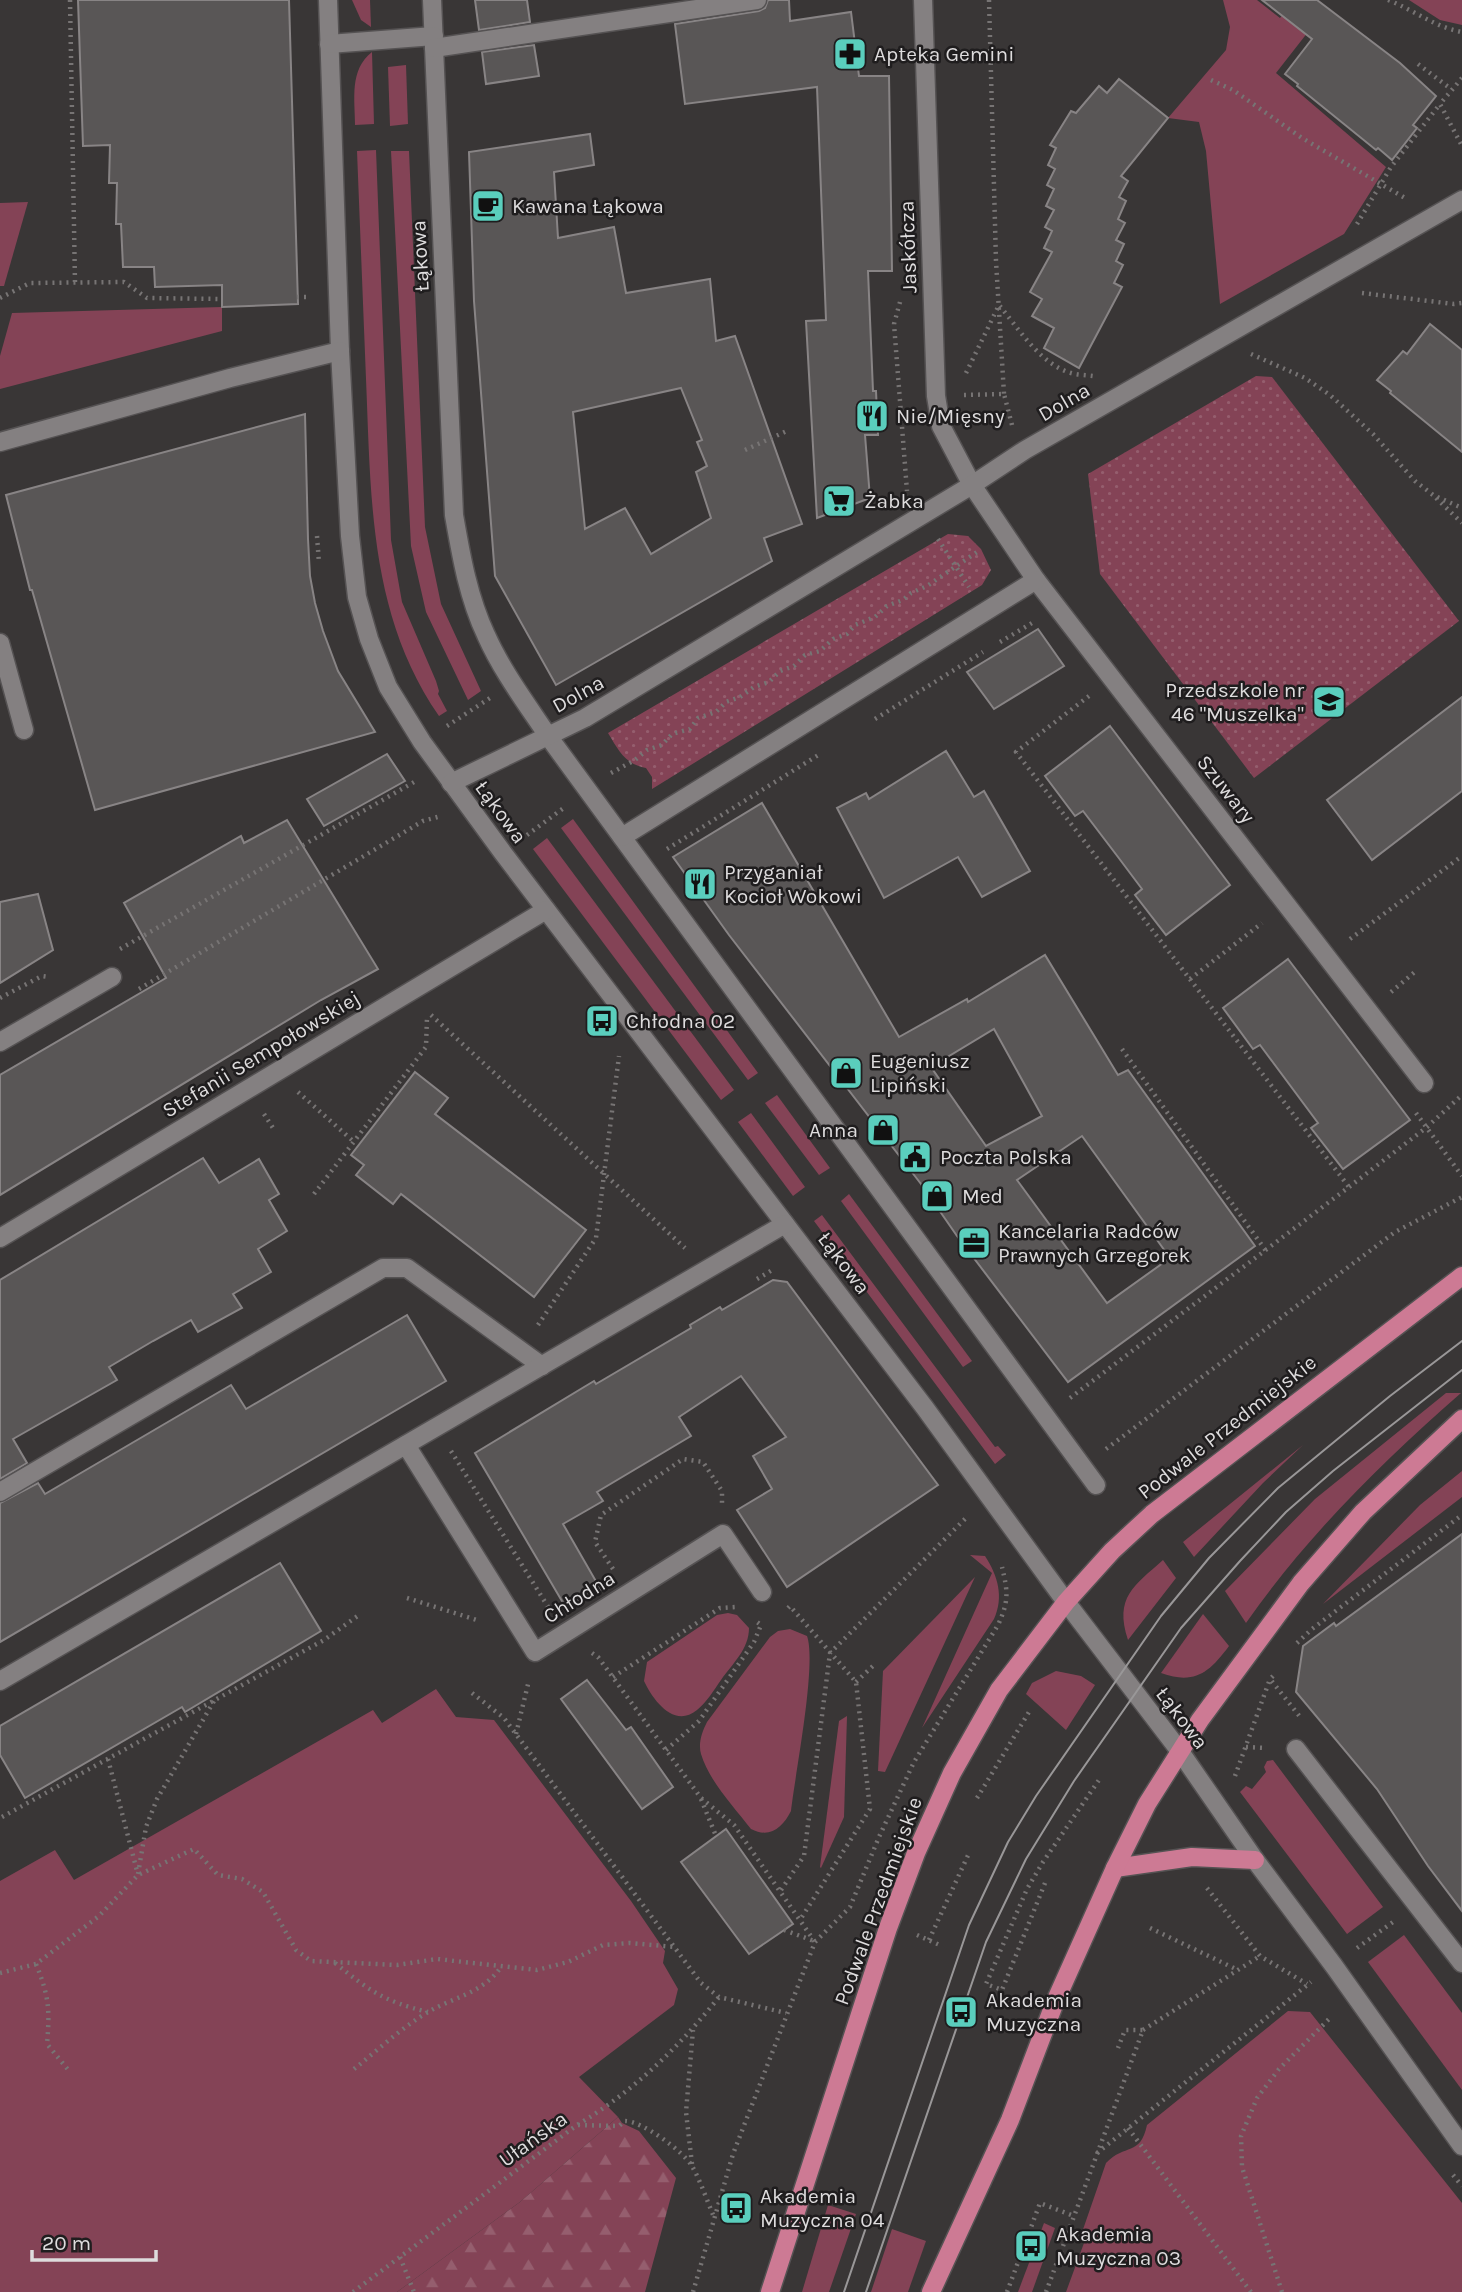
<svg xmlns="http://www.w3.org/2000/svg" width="1462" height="2292" viewBox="0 0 1462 2292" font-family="Karla,sans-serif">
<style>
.grass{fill:#844356}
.forest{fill:url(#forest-firs)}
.park{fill:url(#park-dots)}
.building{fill:#595656;stroke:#888485;stroke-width:2;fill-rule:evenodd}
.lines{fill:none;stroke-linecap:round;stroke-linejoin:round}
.minor-casing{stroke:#555253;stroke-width:21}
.major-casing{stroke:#555253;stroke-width:21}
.path{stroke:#777474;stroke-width:4.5;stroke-dasharray:2 5;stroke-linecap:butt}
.minor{stroke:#848081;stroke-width:18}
.major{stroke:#cd7a94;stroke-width:18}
.tram{stroke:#999798;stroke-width:2}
.labels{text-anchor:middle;stroke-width:5;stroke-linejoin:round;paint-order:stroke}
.poi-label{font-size:21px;fill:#dedcdd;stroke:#1f1d1e;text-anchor:start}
.street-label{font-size:21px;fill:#dedcdd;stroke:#1f1d1e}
</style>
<defs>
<pattern id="forest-firs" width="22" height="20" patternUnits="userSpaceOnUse" patternTransform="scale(1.75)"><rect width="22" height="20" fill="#844356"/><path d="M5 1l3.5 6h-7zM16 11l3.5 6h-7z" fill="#955e6e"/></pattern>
<pattern id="park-dots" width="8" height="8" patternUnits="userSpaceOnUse" patternTransform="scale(1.75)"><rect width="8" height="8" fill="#844356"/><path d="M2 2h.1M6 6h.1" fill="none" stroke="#955e6e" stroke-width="1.8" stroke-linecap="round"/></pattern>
</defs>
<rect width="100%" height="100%" fill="#393636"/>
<g class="grass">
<polygon points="352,0 370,0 371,27 361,20"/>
<polygon points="1223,0 1257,0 1280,18 1284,13 1308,32 1276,73 1386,167 1344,234 1220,304 1206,151 1199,122 1168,118 1226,50 1230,27"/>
<polygon points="1409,0 1462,0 1462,25 1440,20"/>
<path d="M 372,52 L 374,124 L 355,125 C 355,99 349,70 372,52 Z"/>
<polygon points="406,65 408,124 390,126 388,67"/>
<path d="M 376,150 L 391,540 L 402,602 L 436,681 L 439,691 L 438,694 L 447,711 L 439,716 C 369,615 371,497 366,379 C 363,303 360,227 357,151 Z"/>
<polygon points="391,151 409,151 425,527 441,604 481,691 468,700 426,612 411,546"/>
<polygon points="28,202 4,286 0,286 0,203"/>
<polygon points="222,307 222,331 0,389 0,356 12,313"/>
<polygon points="573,819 758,1073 748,1080 561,828"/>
<polygon points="547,838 734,1090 721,1100 533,849"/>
<polygon points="777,1095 830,1168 819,1175 765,1103"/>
<polygon points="751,1113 805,1187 793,1196 738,1122"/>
<polygon points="849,1194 972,1361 963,1367 841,1201"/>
<polygon points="822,1215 995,1447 998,1446 1006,1455 995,1464 814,1221"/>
<path d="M 1446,1393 L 1461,1393 C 1382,1462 1306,1537 1246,1623 L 1225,1591 L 1315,1499 Z"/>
<polygon points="1303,1445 1263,1483 1194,1557 1183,1542"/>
<polygon points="1462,1471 1462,1497 1323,1604 1420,1505"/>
<path d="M 970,1555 L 985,1556 C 998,1576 1004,1597 994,1619 L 922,1728 L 992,1573 Z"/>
<path d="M 1163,1560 L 1176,1578 L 1128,1640 C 1114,1597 1134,1586 1163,1560 Z"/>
<polygon points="975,1577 885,1772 878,1771 883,1671"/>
<path d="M 728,1613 L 737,1615 L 749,1628 C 749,1649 733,1663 721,1680 C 714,1690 706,1703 697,1710 C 674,1729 653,1700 644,1681 L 647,1662 L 717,1615 Z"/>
<path d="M 1203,1614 L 1229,1646 C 1209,1673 1194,1685 1161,1673 Z"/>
<path d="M 790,1629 L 807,1636 C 817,1664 795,1775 791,1811 C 783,1827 770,1839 751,1829 C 734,1807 709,1781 701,1754 C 698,1743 702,1732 707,1722 L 770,1637 L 778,1631 Z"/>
<polygon points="1056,1671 1081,1676 1095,1685 1066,1730 1026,1694 1032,1683"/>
<polygon points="436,1689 456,1717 494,1720 631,1901 665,1951 663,1963 678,1989 674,2005 579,2077 618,2117 520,2202 397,2292 0,2292 0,1881 55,1850 74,1880 373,1710 382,1723"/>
<polygon points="847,1716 844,1817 821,1868 820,1867 839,1721"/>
<polygon points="1273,1760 1383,1907 1347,1934 1240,1792 1246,1786 1252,1789 1266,1772 1264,1767 1267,1761"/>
<polygon points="1404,1935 1462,2013 1462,2090 1368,1962"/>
<path d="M 1288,2011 L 1310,2012 L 1462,2203 L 1462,2292 L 1066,2292 L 1084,2243 L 1079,2241 L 1106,2163 C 1125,2143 1140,2157 1147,2125 Z"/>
<polygon points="828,2205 856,2214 829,2292 802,2292"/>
<polygon points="1044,2223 1055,2228 1032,2292 1018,2292"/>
<polygon points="892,2229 926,2241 908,2292 871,2292"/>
</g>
<polygon class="forest" points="618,2117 622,2123 639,2131 676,2178 645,2292 397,2292 520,2202"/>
<g class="park">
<polygon points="1256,376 1272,377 1459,621 1254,778 1100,574 1088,474"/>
<path d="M 948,534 L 968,536 L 981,549 L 991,570 L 982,585 L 652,789 L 652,777 L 646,768 C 625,764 619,751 608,733 Z"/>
</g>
<g class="building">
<polygon points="78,0 289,0 298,304 222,307 222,285 155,287 154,267 123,267 121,224 116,224 117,183 109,183 110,145 83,146"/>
<polygon points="475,0 527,0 530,22 479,30"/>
<polygon points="768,0 789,0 790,21 851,12 859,76 889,76 892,271 868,271 873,391 876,391 878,435 865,435 870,498 817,518 806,321 826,320 817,87 685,104 675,24 759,11 765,8"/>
<polygon points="1262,0 1317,0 1400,63 1436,96 1413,125 1417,128 1392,160 1378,148 1376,150 1297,86 1298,84 1285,74 1312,39"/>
<polygon points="534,45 539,76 486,84 482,52"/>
<polygon points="1119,79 1168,118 1121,176 1128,181 1119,197 1126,201 1118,219 1125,223 1116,240 1124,244 1116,261 1123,265 1114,283 1122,287 1079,368 1044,348 1054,328 1032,316 1042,299 1030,292 1052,252 1044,248 1052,231 1045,227 1054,210 1046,206 1054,189 1047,185 1055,169 1048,165 1056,148 1050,145 1071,111 1076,113 1099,86 1107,93"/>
<path d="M 590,134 L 594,165 L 554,172 L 558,238 L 614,227 L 626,293 L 710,279 L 716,341 L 735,336 L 802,524 L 764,538 L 772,561 L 556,685 L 495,576 L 474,301 L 469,152 ZM 681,388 L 702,440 L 697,442 L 707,466 L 696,472 L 711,518 L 651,554 L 625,508 L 585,529 L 573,412 Z"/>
<polygon points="1430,324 1462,350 1462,452 1390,393 1391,391 1377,380 1403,351 1407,354"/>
<polygon points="305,414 308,539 310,576 315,603 323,631 338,671 375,732 95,810 32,590 30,590 6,495"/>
<polygon points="1038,629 1064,666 994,709 967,672"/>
<polygon points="1462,697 1462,791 1372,860 1327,800"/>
<polygon points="1110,726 1230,885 1166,935 1135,895 1142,889 1118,857 1083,811 1075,816 1045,776"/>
<polygon points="946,751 974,797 984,791 1030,871 982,897 958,857 884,898 837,808 866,793 869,799"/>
<polygon points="387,754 405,781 324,826 307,799"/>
<path d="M 762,803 L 899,1037 L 967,999 L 968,1002 L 1045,955 L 1118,1075 L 1128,1070 L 1255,1246 L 1068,1382 L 957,1236 L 921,1184 L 729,935 L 673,857 ZM 994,1029 L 1042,1116 L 986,1146 L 931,1067 ZM 1082,1136 L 1170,1258 L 1107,1303 L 1017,1180 Z"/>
<polygon points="287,820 378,969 321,1000 0,1195 0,1075 166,978 124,903 241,836 244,843"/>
<polygon points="38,894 53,950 0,983 0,902"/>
<polygon points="1288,959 1410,1120 1343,1169 1311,1128 1318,1123 1260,1045 1253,1049 1223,1008"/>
<polygon points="415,1072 448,1098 435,1114 586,1230 534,1297 401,1194 393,1204 356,1175 364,1165 351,1155"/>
<polygon points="203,1158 219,1183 259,1159 279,1194 269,1200 287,1231 258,1249 271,1272 233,1294 242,1308 198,1332 191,1320 153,1341 109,1367 117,1380 13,1439 27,1463 0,1479 0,1280"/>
<polygon points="773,1280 787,1282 938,1485 787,1587 737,1510 772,1489 753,1456 786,1437 741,1376 679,1417 691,1436 597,1492 603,1501 563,1524 601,1590 566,1608 475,1453 594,1381 596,1384 691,1328 690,1325 720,1307 722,1310"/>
<polygon points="407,1315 446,1381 0,1642 0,1503 38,1483 45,1494 231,1385 246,1409"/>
<polygon points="1462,1534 1462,1911 1428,1866 1377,1789 1296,1692 1303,1646 1334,1623 1336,1626"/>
<polygon points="280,1563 321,1631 185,1712 182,1707 25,1798 0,1755 0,1726"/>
<polygon points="587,1680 626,1730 631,1727 673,1787 642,1809 561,1699"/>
<polygon points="726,1829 793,1924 749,1954 681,1862"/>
</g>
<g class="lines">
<defs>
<g id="minor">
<polyline points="328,0 340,351 350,536 357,597 369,639 388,687 422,742 503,853 925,1408 1066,1602 1179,1750 1255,1860 1334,1966 1462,2146"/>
<path d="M 432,0 L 454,515 C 461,555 468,597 486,635 C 502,671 526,703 548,736 L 1096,1485"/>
<polyline points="923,0 936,396 941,426 972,485 1036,580 1424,1083"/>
<polyline points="329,44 434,36"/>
<polyline points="434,48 757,0"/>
<polyline points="0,442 230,378 340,351"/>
<polyline points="0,643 24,730"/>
<polyline points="451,783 585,718 972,485 1025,450 1462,200"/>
<polyline points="622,837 1036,580"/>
<polyline points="0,1042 112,977"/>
<polyline points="0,1238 546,910"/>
<polyline points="406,1445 535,1652 723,1534 762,1592"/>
<polyline points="0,1492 383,1268 407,1268 542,1366"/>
<polyline points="0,1681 785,1224"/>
<polyline points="1296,1749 1462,1963"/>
</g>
<g id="major">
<polyline points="1115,1868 1192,1857 1255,1860"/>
<polyline points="770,2292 888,1928 916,1853 952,1773 999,1690 1066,1602 1112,1551 1152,1514 1462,1276"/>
<polyline points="931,2292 1010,2120 1055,2002 1115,1868 1147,1804 1200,1720 1301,1583 1363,1512 1462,1419"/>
</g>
</defs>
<use href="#minor" class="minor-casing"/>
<use href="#major" class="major-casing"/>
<g class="path">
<polyline points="70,0 75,283"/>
<polyline points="989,0 996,261 1004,394"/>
<path d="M 1388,0 C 1414,10 1434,27 1462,32"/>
<polyline points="1418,64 1451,89"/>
<polyline points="1462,78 1440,104 1462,146"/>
<polyline points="1211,80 1233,90 1302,138 1405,198"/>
<polyline points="1357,224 1391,167 1440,104"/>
<polyline points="1362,293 1454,304 1462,303"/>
<polyline points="297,297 307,297"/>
<polyline points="0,298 30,283 124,282 147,298 222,299"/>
<polyline points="900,302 894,324 907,491"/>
<polyline points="1251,354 1305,378 1330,395 1373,434 1415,481 1433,495 1462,508"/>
<path d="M 966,373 L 999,305 C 1019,329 1040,364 1071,373 C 1078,375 1086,375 1093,376"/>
<polyline points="964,395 1004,394 1012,425"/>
<polyline points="745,450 789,430"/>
<polyline points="1436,498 1462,523"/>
<polyline points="317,536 319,563"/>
<polyline points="938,539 969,587"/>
<polyline points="1000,642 1032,623"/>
<polyline points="1089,696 1016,752 1349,1187"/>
<polyline points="875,719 983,652"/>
<polyline points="447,726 490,698"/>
<polyline points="611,773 635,760 647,750 662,745 672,734 690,729 698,718 716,712 726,702 740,697 754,687 769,682 780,671 794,666 805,655 820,651 833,639 847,634 855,625 875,617 887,606 903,600 911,593 927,586 980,550"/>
<polyline points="527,835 565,807"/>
<polyline points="667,849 820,754"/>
<polyline points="1350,939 1462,856"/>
<polyline points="120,949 416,781"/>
<polyline points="1190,979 1262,923"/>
<polyline points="139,989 423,821 441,816"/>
<polyline points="1391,992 1417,970"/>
<polyline points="0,998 42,976 49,977"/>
<polyline points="431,1015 685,1248"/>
<polyline points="1122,1049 1266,1251"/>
<polyline points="298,1092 353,1141"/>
<polyline points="1416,1113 1462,1176"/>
<polyline points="264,1114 273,1128"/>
<polyline points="314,1194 426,1047 427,1017"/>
<polyline points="757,1279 774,1269"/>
<polyline points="538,1325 596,1238 619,1056"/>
<polyline points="1070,1398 1349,1187 1427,1127 1462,1095"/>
<polyline points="1106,1449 1395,1232 1462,1197"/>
<polyline points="451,1451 550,1610"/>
<polyline points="613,1569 595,1542 601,1515 683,1459 703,1462 722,1491 722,1506"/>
<polyline points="407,1598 480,1621"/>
<polyline points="788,1608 790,1606 856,1682 870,1809 800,1920"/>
<polyline points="1297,1643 1312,1629 1462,1515"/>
<polyline points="592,1653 598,1657 701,1798 734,1825 815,1942"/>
<polyline points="1273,1676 1270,1679 1301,1718"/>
<polyline points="613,1677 720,1608 736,1607"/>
<polyline points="856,1682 876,1663"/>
<polyline points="472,1693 504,1718 701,1983 719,1997 786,2013"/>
<polyline points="516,1734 529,1680"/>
<polyline points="1246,1747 1266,1748"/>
<polyline points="666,1750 699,1721 754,1642 761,1625 757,1622"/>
<polyline points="108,1759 137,1871"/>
<polyline points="1235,1776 1270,1679"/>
<polyline points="977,1798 1029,1712"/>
<polyline points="701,1799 716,1836"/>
<polyline points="2,1817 324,1640 359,1615"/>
<polyline points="138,1874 146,1827 157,1799 214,1701"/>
<polyline points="1045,1883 1002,1990 986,1984 1027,1889 1043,1862 1101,1777"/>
<polyline points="1207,1888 1260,1956 1307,1984"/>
<polyline points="781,1890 804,1856 830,1653 967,1517"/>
<polyline points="1150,1928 1238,1970"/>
<polyline points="784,1930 814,1941"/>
<polyline points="917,1935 942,1946"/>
<polyline points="929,1940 970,1851"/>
<polyline points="1357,1948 1393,1922"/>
<path d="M 335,1963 C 370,1991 383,2001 428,2012"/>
<path d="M 36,1964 C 49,1996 50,2010 47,2044 L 70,2072"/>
<polyline points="0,1973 36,1964 99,1916 138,1875 194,1849 218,1875 242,1879 263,1892 296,1950 311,1961 397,1965 437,1959 537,1970 568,1962 603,1945 630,1943 675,1947"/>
<polyline points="1143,2030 1260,1956"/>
<path d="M 354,2069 C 378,2050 401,2028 428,2012 C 454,1997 483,1993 501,1967"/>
<path d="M 578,2125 L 619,2126 L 625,2121 C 642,2121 683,2151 692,2166 C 701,2182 707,2201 714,2217"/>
<polyline points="1128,2128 1251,2292"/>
<polyline points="1097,2153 1311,1982"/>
<polyline points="692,2164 686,2112 693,2030"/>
<polyline points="1453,2175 1462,2186"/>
<polyline points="400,2257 414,2292"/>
<path d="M 353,2292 L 577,2125 C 633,2092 679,2047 719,1997"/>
<path d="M 693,2292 L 733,2154 L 815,1942 L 850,1907 L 879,1837 L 914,1762 L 998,1625 C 1009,1601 1008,1592 1002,1567"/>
<polyline points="1007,2292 1040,2203 1074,2216"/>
<polyline points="1046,2292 1143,2030 1125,2030 1118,2048"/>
<polyline points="1282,2292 1242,2167 1241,2136 1257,2098 1279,2069 1332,2016"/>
</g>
<use href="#minor" class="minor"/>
<use href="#major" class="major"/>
<g class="tram">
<polyline points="844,2292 969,1925 1008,1842 1036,1796 1161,1616 1209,1558 1278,1488 1390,1396 1462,1341"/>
<polyline points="866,2292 986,1942 1026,1859 1074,1781 1181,1628 1240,1561 1286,1512 1333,1471 1462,1370"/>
</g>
</g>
<defs>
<symbol id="pharmacy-square" viewBox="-11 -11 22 22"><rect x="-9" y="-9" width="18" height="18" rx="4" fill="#5acebd" stroke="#1f1d1e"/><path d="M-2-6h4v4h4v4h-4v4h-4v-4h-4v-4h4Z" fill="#111"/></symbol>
<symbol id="cafe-square" viewBox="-11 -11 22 22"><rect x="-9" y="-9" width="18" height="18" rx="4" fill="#5acebd" stroke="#1f1d1e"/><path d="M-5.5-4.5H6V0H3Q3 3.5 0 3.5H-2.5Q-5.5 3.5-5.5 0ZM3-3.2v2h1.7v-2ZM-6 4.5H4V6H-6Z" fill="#111"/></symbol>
<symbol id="restaurant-square" viewBox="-11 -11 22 22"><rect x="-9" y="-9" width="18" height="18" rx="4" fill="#5acebd" stroke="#1f1d1e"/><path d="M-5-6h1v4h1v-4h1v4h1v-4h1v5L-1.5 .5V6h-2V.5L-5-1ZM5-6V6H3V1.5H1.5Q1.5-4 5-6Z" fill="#111"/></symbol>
<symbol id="supermarket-square" viewBox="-11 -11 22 22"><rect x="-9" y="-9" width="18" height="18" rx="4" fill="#5acebd" stroke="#1f1d1e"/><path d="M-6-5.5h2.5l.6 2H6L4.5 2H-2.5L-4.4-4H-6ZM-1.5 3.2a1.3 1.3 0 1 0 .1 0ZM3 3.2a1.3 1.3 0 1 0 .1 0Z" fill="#111"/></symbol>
<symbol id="school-square" viewBox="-11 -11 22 22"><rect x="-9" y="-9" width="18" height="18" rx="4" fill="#5acebd" stroke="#1f1d1e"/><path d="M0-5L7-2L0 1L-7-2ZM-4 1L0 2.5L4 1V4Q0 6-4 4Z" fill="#111"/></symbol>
<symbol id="bus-square" viewBox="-11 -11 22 22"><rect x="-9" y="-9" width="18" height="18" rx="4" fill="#5acebd" stroke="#1f1d1e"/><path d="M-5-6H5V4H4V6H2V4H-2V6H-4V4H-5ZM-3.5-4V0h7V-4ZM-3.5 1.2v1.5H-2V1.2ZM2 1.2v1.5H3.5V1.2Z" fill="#111"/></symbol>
<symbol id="shop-square" viewBox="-11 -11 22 22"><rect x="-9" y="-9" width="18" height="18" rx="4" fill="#5acebd" stroke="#1f1d1e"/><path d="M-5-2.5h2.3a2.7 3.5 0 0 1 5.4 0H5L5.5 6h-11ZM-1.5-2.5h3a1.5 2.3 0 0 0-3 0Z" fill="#111"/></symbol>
<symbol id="civic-square" viewBox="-11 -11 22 22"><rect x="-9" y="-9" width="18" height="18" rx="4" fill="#5acebd" stroke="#1f1d1e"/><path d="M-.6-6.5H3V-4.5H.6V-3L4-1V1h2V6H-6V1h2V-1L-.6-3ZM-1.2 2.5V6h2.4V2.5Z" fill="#111"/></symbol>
<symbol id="office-square" viewBox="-11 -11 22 22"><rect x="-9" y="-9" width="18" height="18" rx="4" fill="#5acebd" stroke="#1f1d1e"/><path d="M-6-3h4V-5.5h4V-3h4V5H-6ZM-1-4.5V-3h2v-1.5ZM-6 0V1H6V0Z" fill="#111"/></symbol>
</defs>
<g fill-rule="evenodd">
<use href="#pharmacy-square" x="831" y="35" width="38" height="38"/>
<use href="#cafe-square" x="469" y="187" width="38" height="38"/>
<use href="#restaurant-square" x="853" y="397" width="38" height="38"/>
<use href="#supermarket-square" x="820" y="482" width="38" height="38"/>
<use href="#school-square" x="1310" y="683" width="38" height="38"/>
<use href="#restaurant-square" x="681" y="865" width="38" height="38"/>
<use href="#bus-square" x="583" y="1002" width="38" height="38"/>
<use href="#shop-square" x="827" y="1054" width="38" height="38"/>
<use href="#shop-square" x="864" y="1111" width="38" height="38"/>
<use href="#civic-square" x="896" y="1138" width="38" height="38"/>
<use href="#shop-square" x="918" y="1177" width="38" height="38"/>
<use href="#office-square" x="955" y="1224" width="38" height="38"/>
<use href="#bus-square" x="942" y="1993" width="38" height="38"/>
<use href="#bus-square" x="717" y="2189" width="38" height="38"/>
<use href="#bus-square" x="1012" y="2227" width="38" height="38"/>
</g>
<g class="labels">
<g class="poi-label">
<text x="874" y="61">Apteka Gemini</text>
<text x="512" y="213">Kawana Łąkowa</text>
<text x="896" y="423">Nie/Mięsny</text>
<text x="864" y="508">Żabka</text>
<text x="1304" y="697" text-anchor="end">Przedszkole nr<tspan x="1304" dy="24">46 "Muszelka"</tspan></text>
<text x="724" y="879">Przyganiał<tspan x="724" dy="24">Kocioł Wokowi</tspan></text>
<text x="626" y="1028">Chłodna 02</text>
<text x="870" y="1068">Eugeniusz<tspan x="870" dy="24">Lipiński</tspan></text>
<text x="858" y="1137" text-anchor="end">Anna</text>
<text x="940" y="1164">Poczta Polska</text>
<text x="962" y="1203">Med</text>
<text x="998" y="1238">Kancelaria Radców<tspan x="998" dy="24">Prawnych Grzegorek</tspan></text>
<text x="986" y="2007">Akademia<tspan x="986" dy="24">Muzyczna</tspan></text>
<text x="760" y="2203">Akademia<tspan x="760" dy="24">Muzyczna 04</tspan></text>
<text x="1056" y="2241">Akademia<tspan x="1056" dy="24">Muzyczna 03</tspan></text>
</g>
<g class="street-label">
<text transform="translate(908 247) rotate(-92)" y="7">Jaskółcza</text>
<text transform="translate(420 256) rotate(-93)" y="7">Łąkowa</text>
<text transform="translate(1064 402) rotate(-30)" y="7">Dolna</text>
<text transform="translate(578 694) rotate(-29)" y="7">Dolna</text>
<text transform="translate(1226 789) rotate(52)" y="7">Szuwary</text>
<text transform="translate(501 812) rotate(54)" y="7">Łąkowa</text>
<text transform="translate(261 1054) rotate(-31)" y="7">Stefanii Sempołowskiej</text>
<text transform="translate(844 1263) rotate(53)" y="7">Łąkowa</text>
<text transform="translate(1227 1427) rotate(-38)" y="7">Podwale Przedmiejskie</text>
<text transform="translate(579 1597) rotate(-32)" y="7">Chłodna</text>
<text transform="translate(1182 1718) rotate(53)" y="7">Łąkowa</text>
<text transform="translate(878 1901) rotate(-70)" y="7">Podwale Przedmiejskie</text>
<text transform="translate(533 2139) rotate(-36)" y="7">Ułańska</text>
</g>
</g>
<path d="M32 2250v10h124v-10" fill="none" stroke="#dedcdd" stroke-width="3.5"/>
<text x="42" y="2250" font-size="21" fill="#dedcdd" stroke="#1f1d1e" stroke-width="5" paint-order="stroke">20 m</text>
</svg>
